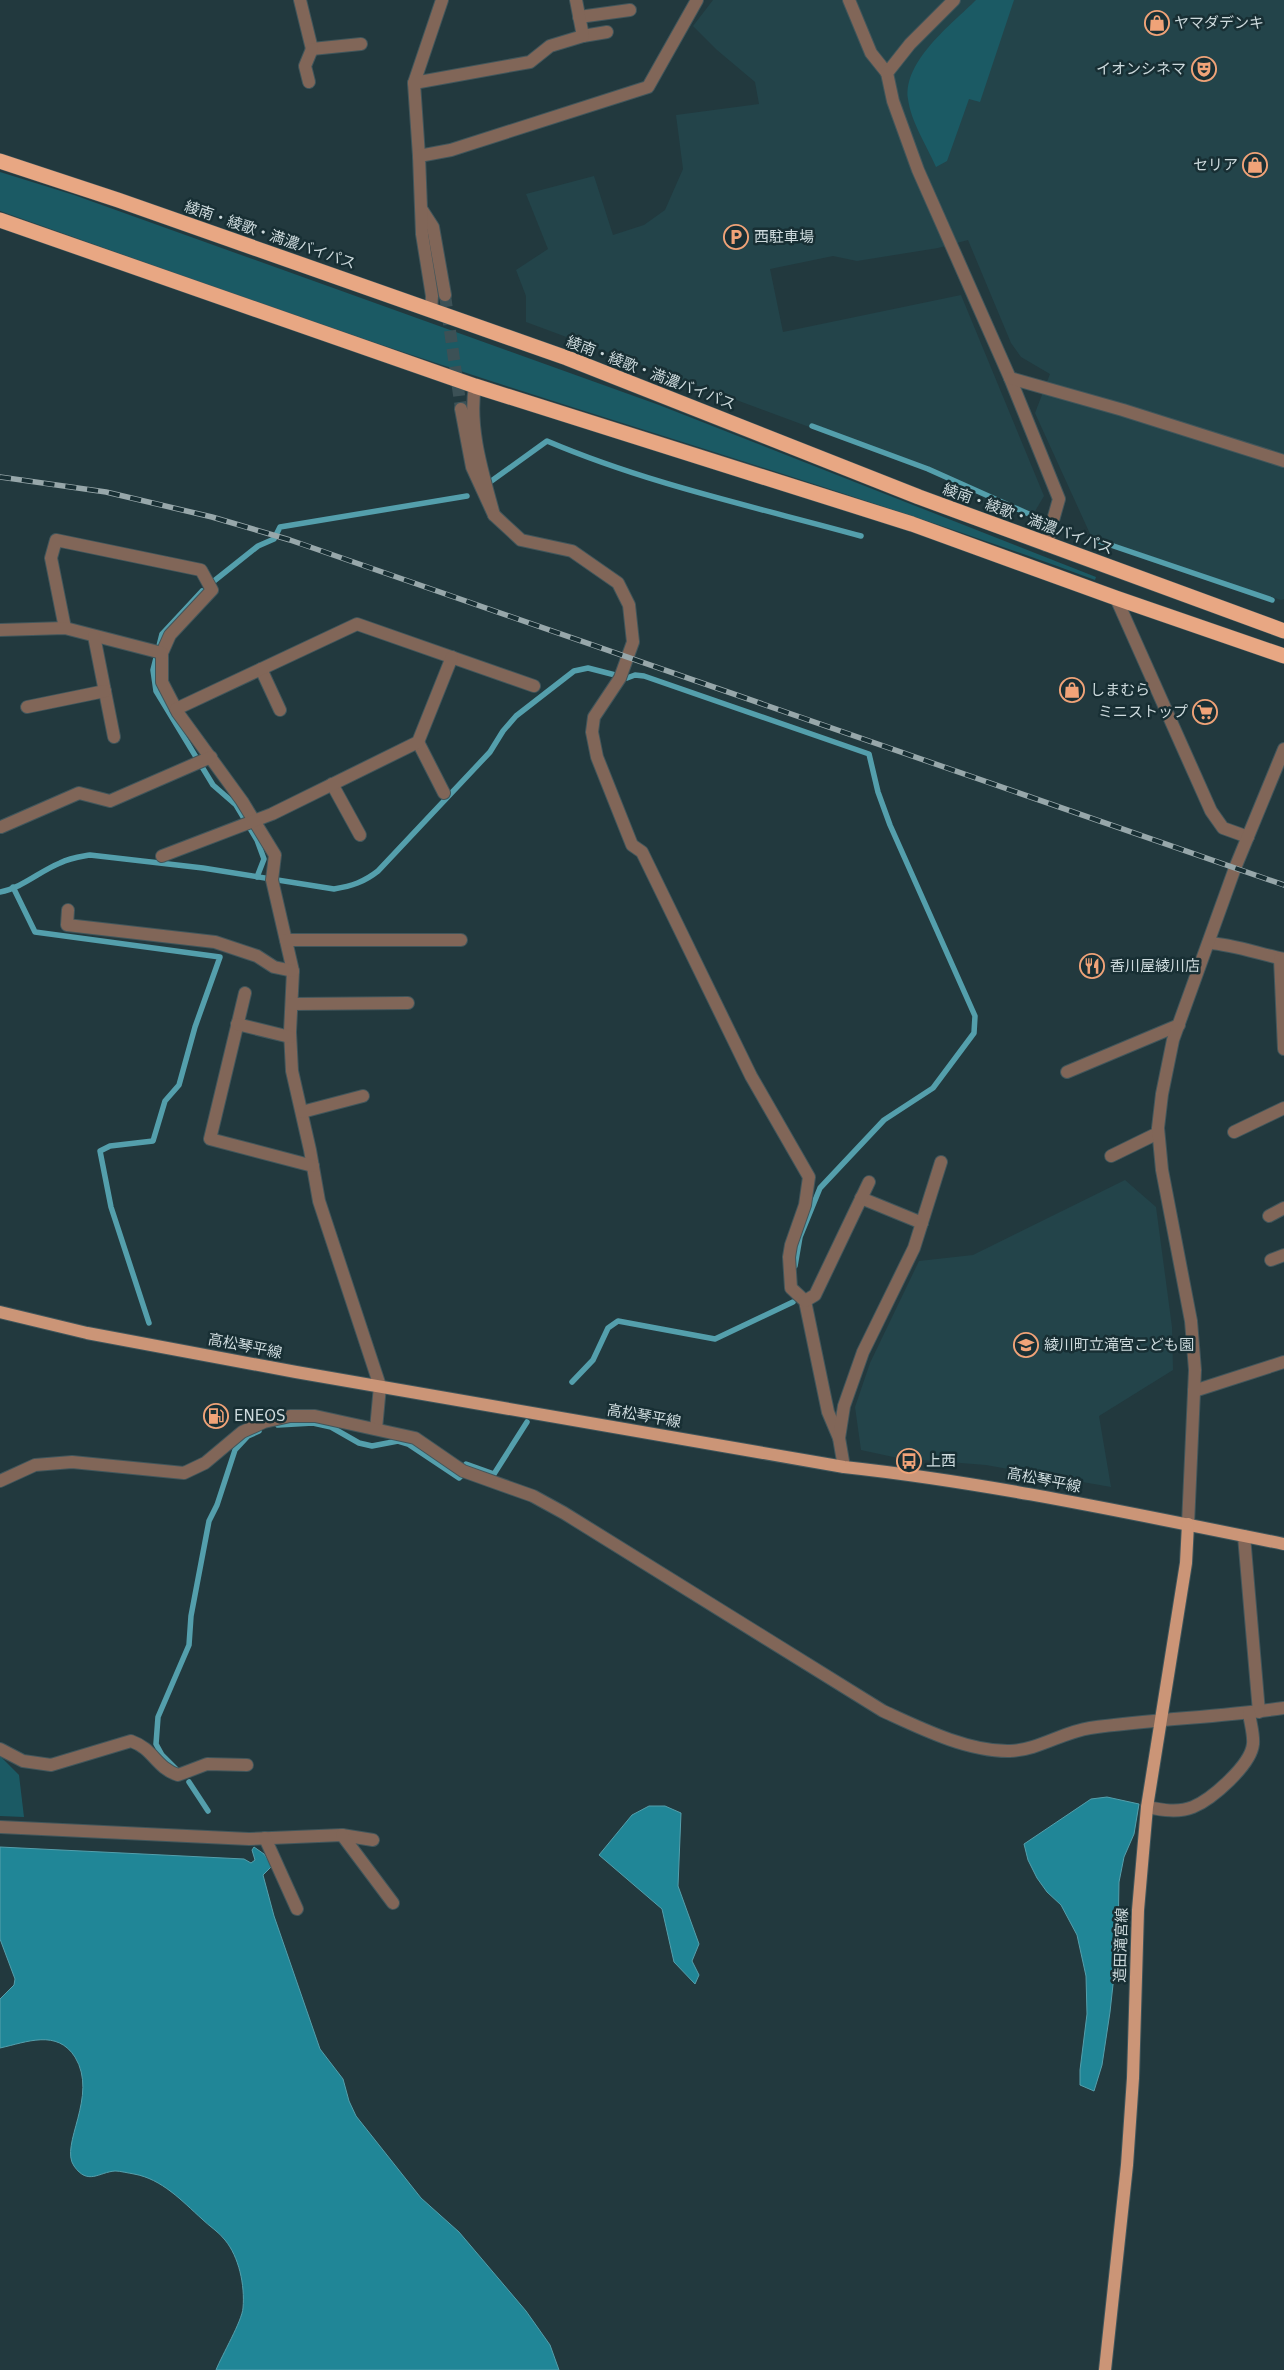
<svg xmlns="http://www.w3.org/2000/svg" width="1284" height="2370" viewBox="0 0 1284 2370" font-family="'DejaVu Sans','Noto Sans JP',sans-serif">
<style>
.built{fill:#23444a}
.green{fill:#1b5a64}
.water{fill:#208697;stroke:#549fac}
.lines{fill:none;stroke-linecap:round;stroke-linejoin:round}
.stream{stroke:#549fac;stroke-width:5.5}
.minor-tunnel{stroke:#3c5156;stroke-width:12;stroke-dasharray:12 6;stroke-linecap:butt}
.minor-casing{stroke:#41565b;stroke-width:14}
.major-casing{stroke:#41565b;stroke-width:14}
.highway-casing{stroke:#41565b;stroke-width:16}
.minor{stroke:#816658;stroke-width:12}
.major{stroke:#cb9577;stroke-width:12}
.highway{stroke:#e8a783;stroke-width:15}
.rail-casing{stroke:#97a7aa;stroke-width:5.5}
.rail{stroke:#182f34;stroke-width:4;stroke-dasharray:11;stroke-linecap:butt}
.labels{text-anchor:middle;stroke-width:5;stroke-linejoin:round;paint-order:stroke}
.poi-label{font-size:15px;fill:#cddadd;stroke:#182f34;text-anchor:start}
.street-label{font-size:15px;fill:#cddadd;stroke:#182f34}
</style>
<rect width="100%" height="100%" fill="#22393e"/>
<g class="built">
<polygon points="713,0 1284,0 1284,599 1281,600 1255,592 1091,536 1035,413 1050,374 1021,357 1011,343 968,240 938,248 857,261 833,256 770,269 783,332 961,295 1044,496 1031,518 920,468 526,322 526,296 516,270 548,249 526,194 594,176 613,235 644,225 665,210 683,169 676,115 759,104 755,82 717,50 693,26"/>
<polygon points="1125,1180 1156,1207 1172,1327 1173,1370 1099,1416 1111,1487 986,1465 898,1458 861,1450 855,1407 870,1363 919,1261 973,1255"/>
</g>
<g class="green">
<path d="M 976,0 L 1014,0 L 980,102 L 969,99 L 947,161 L 936,167 C 927,146 911,122 908,99 C 903,61 952,24 976,0 Z"/>
<path d="M 0,172 L 74,195 L 659,405 L 1096,577 L 1095,580 C 897,507 694,447 494,382 C 328,329 164,269 0,211 Z"/>
<polygon points="0,1756 19,1775 24,1817 0,1816"/>
</g>
<g class="water">
<polygon points="1107,1797 1139,1804 1134,1834 1124,1857 1119,1882 1118,1939 1110,2012 1102,2065 1094,2091 1080,2085 1080,2070 1087,2014 1086,1976 1077,1935 1061,1905 1047,1892 1037,1878 1028,1860 1024,1844 1091,1799"/>
<polygon points="649,1806 665,1806 681,1813 678,1886 699,1944 692,1961 699,1975 695,1984 674,1962 662,1909 599,1855 632,1815"/>
<path d="M 0,1847 L 244,1859 L 251,1863 L 255,1860 L 252,1850 L 254,1847 L 264,1854 L 272,1866 L 263,1875 L 274,1916 L 320,2049 L 343,2079 L 349,2101 L 356,2116 L 421,2198 L 459,2232 L 526,2311 L 550,2345 L 559,2370 L 216,2370 C 222,2355 242,2321 243,2308 C 245,2285 239,2257 225,2240 C 219,2232 209,2226 202,2219 C 182,2201 162,2179 134,2174 C 128,2173 120,2171 115,2171 C 99,2172 88,2186 74,2166 C 59,2145 99,2096 75,2057 C 57,2029 27,2042 0,2048 L 0,1999 L 14,1985 L 15,1979 L 0,1939 Z"/>
</g>
<g class="lines">
<g class="stream">
<polyline points="812,426 928,469 1031,515"/>
<path d="M 490,482 L 547,441 C 648,484 756,507 861,536"/>
<polyline points="1093,539 1272,600"/>
<polyline points="209,585 258,546 274,539 280,527 467,496"/>
<polyline points="202,591 162,634 153,670 156,691 213,785 236,805 257,840 264,859 257,877"/>
<polyline points="13,887 35,932 220,957 195,1027 179,1085 165,1101 153,1141 110,1146 100,1151 111,1207 149,1323"/>
<path d="M 0,892 C 22,888 40,871 60,863 C 70,858 79,857 90,855 L 203,868 L 334,889 C 352,886 364,882 378,871 L 490,752 L 503,731 L 516,716 L 574,671 L 588,668 L 627,678 L 635,675 L 644,676 L 869,754 L 878,792 L 890,825 L 975,1016 L 974,1033 L 933,1088 L 884,1120 L 820,1188 L 800,1237 L 795,1266"/>
<polyline points="572,1382 593,1360 608,1328 618,1321 715,1339 793,1302"/>
<polyline points="278,1425 313,1423 331,1427 359,1443 372,1446 398,1441 408,1444 459,1478 461,1476"/>
<polyline points="464,1468 466,1464 494,1474 527,1422"/>
<polyline points="177,1770 162,1755 156,1744 158,1717 189,1645 191,1616 209,1521 217,1505 235,1450 248,1436 259,1431"/>
<polyline points="189,1782 208,1811"/>
</g>
<polyline class="minor-tunnel" points="445,295 461,409"/>
<defs>
<g id="minor">
<polyline points="300,0 312,49 361,44"/>
<polyline points="849,0 871,53 887,73"/>
<polyline points="954,0 910,44 887,73 893,101 918,170 1010,378 1059,499 1046,545"/>
<polyline points="579,17 630,10"/>
<polyline points="583,36 607,32"/>
<polyline points="309,82 305,66 312,49"/>
<polyline points="414,83 530,62 550,46 583,36 576,0"/>
<polyline points="419,156 414,83 442,0"/>
<polyline points="422,210 433,227 445,295"/>
<polyline points="431,310 432,296 422,234 419,156 451,150 648,87 697,0"/>
<polyline points="1010,378 1123,410 1284,461"/>
<path d="M 461,409 L 472,467 L 494,515 C 483,474 468,428 475,386"/>
<polyline points="494,515 521,540 572,551 618,583 629,605 633,642 620,678 594,717 592,732 597,757 632,845 642,852 751,1076 809,1177 805,1205 791,1245 789,1257 791,1288 805,1301 828,1412 839,1438 844,1467"/>
<polyline points="1116,598 1211,811 1223,828 1248,837"/>
<polyline points="65,628 51,558 56,540 201,570 212,590 170,635 162,653 162,682 178,713 242,801 275,855 272,880 293,971 290,1032 292,1071 310,1150 319,1201 380,1386 376,1429"/>
<polyline points="0,630 65,628 162,653"/>
<polyline points="94,636 114,737"/>
<polyline points="261,669 280,710"/>
<polyline points="27,707 105,691"/>
<polyline points="176,709 357,624 534,686"/>
<polyline points="418,742 444,793"/>
<polyline points="332,784 360,835"/>
<polyline points="1,827 79,793 110,801 211,757"/>
<polyline points="162,856 272,814 418,742 452,657"/>
<polyline points="68,910 67,925 215,942 257,956 274,967 293,971"/>
<polyline points="286,940 461,940"/>
<path d="M 1209,943 C 1231,944 1260,954 1284,959"/>
<polyline points="1280,959 1284,1049"/>
<polyline points="245,993 210,1139 313,1166"/>
<polyline points="292,1004 408,1003"/>
<polyline points="237,1024 290,1037"/>
<polyline points="1067,1072 1179,1025"/>
<polyline points="302,1112 363,1096"/>
<polyline points="1234,1132 1284,1108"/>
<polyline points="1111,1156 1158,1133"/>
<polyline points="861,1198 922,1223"/>
<polyline points="1269,1216 1284,1208"/>
<polyline points="1271,1260 1284,1255"/>
<polyline points="805,1301 815,1295 869,1182"/>
<polyline points="1194,1391 1284,1362"/>
<polyline points="839,1438 844,1406 863,1352 914,1248 941,1162"/>
<path d="M 0,1481 L 35,1465 L 72,1462 L 184,1473 L 205,1463 L 242,1432 L 264,1422 L 290,1416 L 315,1416 L 415,1438 L 463,1471 L 533,1496 L 564,1513 L 883,1711 C 920,1728 968,1752 1010,1751 C 1038,1750 1063,1732 1090,1728 C 1155,1719 1220,1717 1284,1708"/>
<polyline points="1188,1524 1195,1370 1191,1321 1162,1170 1158,1128 1162,1094 1173,1040 1235,868 1284,749"/>
<polyline points="1244,1536 1259,1712"/>
<path d="M 0,1749 L 23,1761 L 51,1765 L 131,1741 C 154,1749 155,1767 178,1775 L 207,1764 L 247,1765"/>
<path d="M 1147,1807 C 1162,1810 1178,1813 1193,1807 C 1212,1799 1251,1765 1253,1744 C 1254,1734 1250,1722 1249,1713"/>
<polyline points="0,1827 249,1839 342,1835 373,1840"/>
<polyline points="342,1835 393,1903"/>
<polyline points="265,1838 297,1909"/>
</g>
<g id="major">
<path d="M 0,1312 L 87,1333 L 296,1372 L 844,1467 C 992,1483 1138,1515 1284,1544"/>
<polyline points="1105,2370 1127,2165 1133,2078 1138,1910 1147,1807 1186,1563 1188,1524"/>
</g>
<g id="highway">
<polyline points="0,161 118,200 567,358 919,497 1284,631"/>
<polyline points="0,220 475,386 912,524 1116,598 1284,656"/>
</g>
</defs>
<use href="#minor" class="minor-casing"/>
<use href="#major" class="major-casing"/>
<use href="#highway" class="highway-casing"/>
<use href="#minor" class="minor"/>
<use href="#major" class="major"/>
<use href="#highway" class="highway"/>
<defs>
<polyline id="rail" points="0,477 106,492 212,517 290,540 1284,885"/>
</defs>
<use href="#rail" class="rail-casing"/>
<use href="#rail" class="rail"/>
</g>
<defs>
<symbol id="shop-ring" viewBox="-11 -11 22 22"><circle r="9.5" fill="#182f34" stroke="#f0a378" stroke-width="1.5"/><path d="M-5-2.5h2.3a2.7 3.5 0 0 1 5.4 0H5L5.5 6h-11ZM-1.5-2.5h3a1.5 2.3 0 0 0-3 0Z" fill="#f0a378"/></symbol>
<symbol id="theatre-ring" viewBox="-11 -11 22 22"><circle r="9.5" fill="#182f34" stroke="#f0a378" stroke-width="1.5"/><path d="M-5-5.5Q0-4 5-5.5V0Q5 5 0 6Q-5 5-5 0ZM-3.3-2.5H-1v1.5H-3.3ZM1-2.5H3.3v1.5H1ZM-2.8 1Q0 5.5 2.8 1Z" fill="#f0a378"/></symbol>
<symbol id="parking-ring" viewBox="-11 -11 22 22"><circle r="9.5" fill="#182f34" stroke="#f0a378" stroke-width="1.5"/><path d="M-3.5-5.5H1a3.5 3.5 0 0 1 0 7H-1V5.5H-3.5ZM-1-3.4V-.6H.8a1.4 1.4 0 0 0 0-2.8Z" fill="#f0a378"/></symbol>
<symbol id="supermarket-ring" viewBox="-11 -11 22 22"><circle r="9.5" fill="#182f34" stroke="#f0a378" stroke-width="1.5"/><path d="M-6-5.5h2.5l.6 2H6L4.5 2H-2.5L-4.4-4H-6ZM-1.5 3.2a1.3 1.3 0 1 0 .1 0ZM3 3.2a1.3 1.3 0 1 0 .1 0Z" fill="#f0a378"/></symbol>
<symbol id="restaurant-ring" viewBox="-11 -11 22 22"><circle r="9.5" fill="#182f34" stroke="#f0a378" stroke-width="1.5"/><path d="M-5-6h1v4h1v-4h1v4h1v-4h1v5L-1.5 .5V6h-2V.5L-5-1ZM5-6V6H3V1.5H1.5Q1.5-4 5-6Z" fill="#f0a378"/></symbol>
<symbol id="school-ring" viewBox="-11 -11 22 22"><circle r="9.5" fill="#182f34" stroke="#f0a378" stroke-width="1.5"/><path d="M0-5L7-2L0 1L-7-2ZM-4 1L0 2.5L4 1V4Q0 6-4 4Z" fill="#f0a378"/></symbol>
<symbol id="fuel-ring" viewBox="-11 -11 22 22"><circle r="9.5" fill="#182f34" stroke="#f0a378" stroke-width="1.5"/><path d="M-5.5-6h7V0h2V4h1.3V-2.5L3-4.5l.8-.8L6-3V5H2.5V1h-1V6h-7ZM-4.2-4.7v3.2H.2V-4.7Z" fill="#f0a378"/></symbol>
<symbol id="bus-ring" viewBox="-11 -11 22 22"><circle r="9.5" fill="#182f34" stroke="#f0a378" stroke-width="1.5"/><path d="M-5-6H5V4H4V6H2V4H-2V6H-4V4H-5ZM-3.5-4V0h7V-4ZM-3.5 1.2v1.5H-2V1.2ZM2 1.2v1.5H3.5V1.2Z" fill="#f0a378"/></symbol>
</defs>
<g fill-rule="evenodd">
<use href="#shop-ring" x="1143" y="9" width="28" height="28"/>
<use href="#theatre-ring" x="1190" y="55" width="28" height="28"/>
<use href="#shop-ring" x="1241" y="151" width="28" height="28"/>
<use href="#parking-ring" x="722" y="223" width="28" height="28"/>
<use href="#shop-ring" x="1058" y="676" width="28" height="28"/>
<use href="#supermarket-ring" x="1191" y="698" width="28" height="28"/>
<use href="#restaurant-ring" x="1078" y="952" width="28" height="28"/>
<use href="#school-ring" x="1012" y="1331" width="28" height="28"/>
<use href="#fuel-ring" x="202" y="1402" width="28" height="28"/>
<use href="#bus-ring" x="895" y="1447" width="28" height="28"/>
</g>
<g class="labels">
<g class="poi-label">
<text x="1174" y="28">ヤマダデンキ</text>
<text x="1186" y="74" text-anchor="end">イオンシネマ</text>
<text x="1238" y="170" text-anchor="end">セリア</text>
<text x="754" y="242">西駐車場</text>
<text x="1090" y="695">しまむら</text>
<text x="1188" y="717" text-anchor="end">ミニストップ</text>
<text x="1110" y="971">香川屋綾川店</text>
<text x="1044" y="1350">綾川町立滝宮こども園</text>
<text x="234" y="1421">ENEOS</text>
<text x="926" y="1466">上西</text>
</g>
<g class="street-label">
<text transform="translate(270 235) rotate(19)" y="5">綾南・綾歌・満濃バイパス</text>
<text transform="translate(651 373) rotate(21)" y="5">綾南・綾歌・満濃バイパス</text>
<text transform="translate(1028 519) rotate(20)" y="5">綾南・綾歌・満濃バイパス</text>
<text transform="translate(245 1346) rotate(11)" y="5">高松琴平線</text>
<text transform="translate(644 1416) rotate(10)" y="5">高松琴平線</text>
<text transform="translate(1044 1480) rotate(11)" y="5">高松琴平線</text>
<text transform="translate(1121 1945) rotate(-88)" y="5">造田滝宮線</text>
</g>
</g>
</svg>
